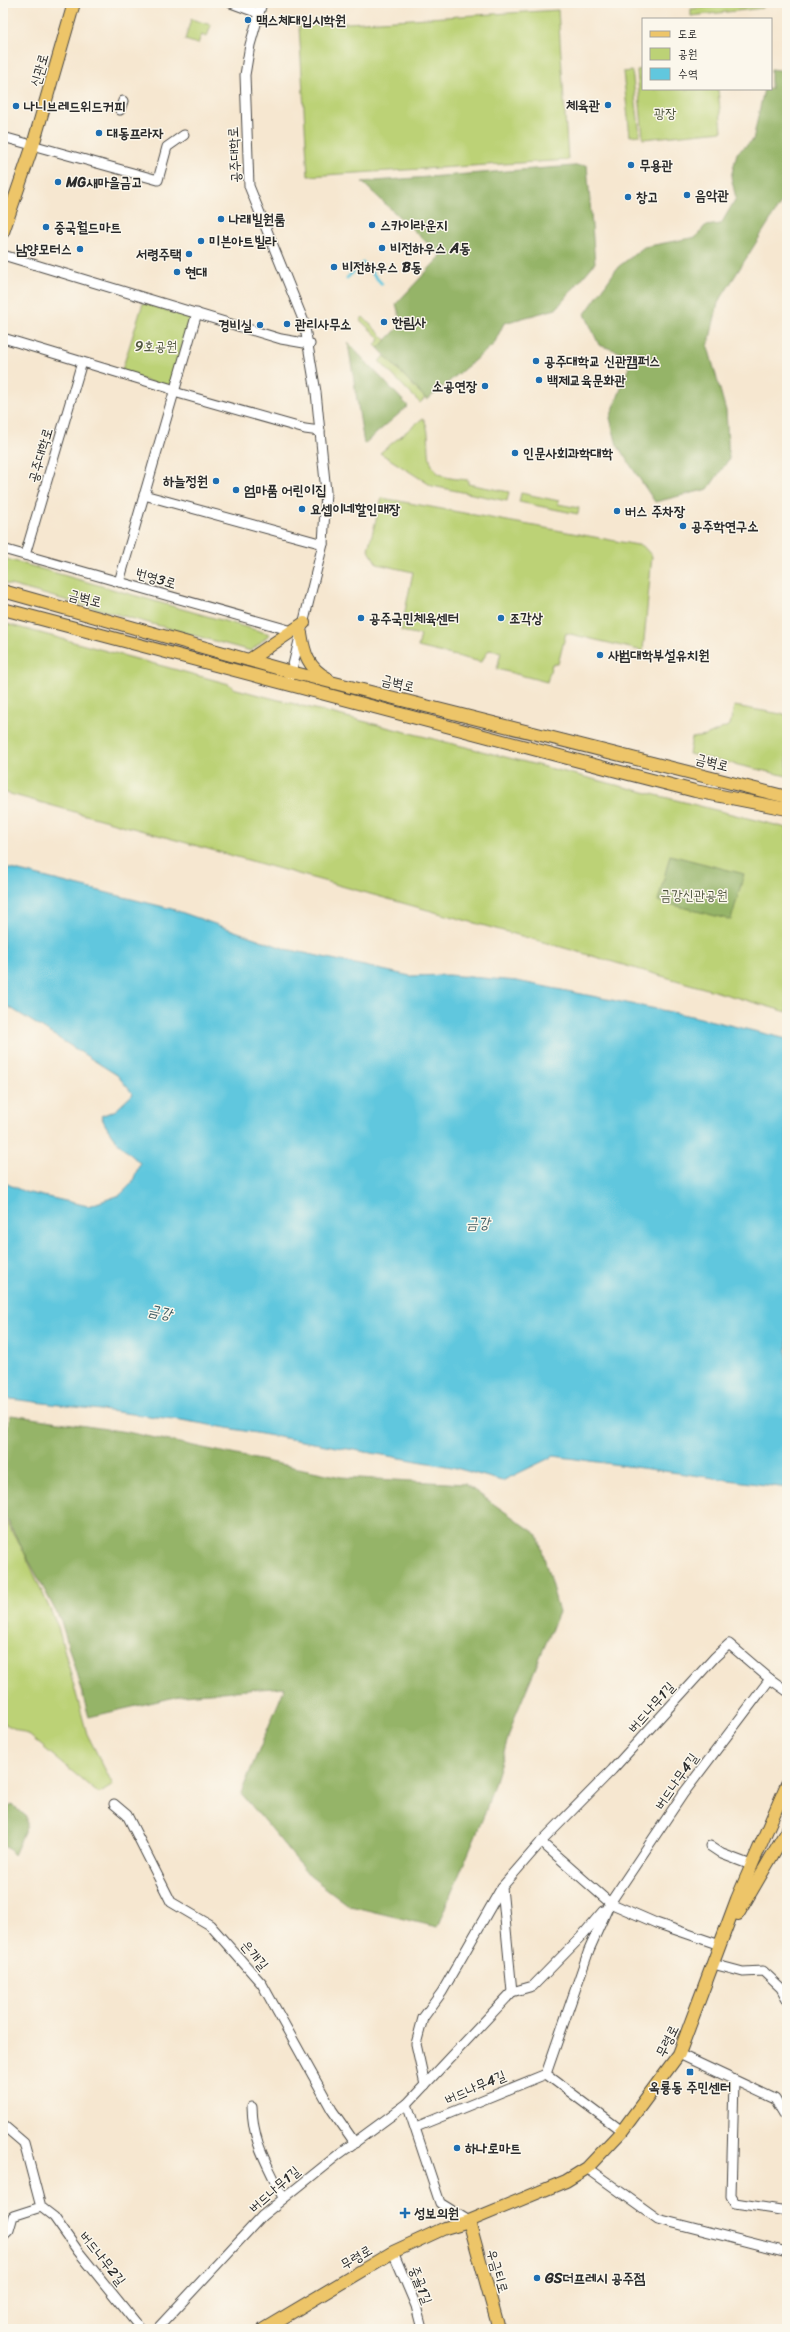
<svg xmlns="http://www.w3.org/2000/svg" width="790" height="2332" viewBox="0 0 790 2332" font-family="Sriracha,'Poor Story',sans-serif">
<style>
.green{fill:#bcd276;stroke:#747e50}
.forest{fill:#95b467;stroke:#607049}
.water{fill:#61c7de;stroke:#467984}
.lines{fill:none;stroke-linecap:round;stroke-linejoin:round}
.stream{stroke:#61c7de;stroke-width:3}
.minor-casing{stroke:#494744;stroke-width:11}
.major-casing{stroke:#494744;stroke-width:14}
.minor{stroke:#fff;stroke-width:9}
.major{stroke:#edc569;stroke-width:12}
.poi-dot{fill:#1f6fb2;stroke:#fbf7ec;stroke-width:1.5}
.labels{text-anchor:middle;stroke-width:3;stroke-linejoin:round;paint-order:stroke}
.poi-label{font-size:14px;font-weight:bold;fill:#2b2b2b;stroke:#fbf7ec;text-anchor:start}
.street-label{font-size:14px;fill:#2b2b2b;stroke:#fbf7ec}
.park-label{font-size:14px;fill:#4f553e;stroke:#fbf7ec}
.water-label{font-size:15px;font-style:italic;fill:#3b5a61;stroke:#fbf7ec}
</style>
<rect width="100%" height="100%" fill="#fbf7ec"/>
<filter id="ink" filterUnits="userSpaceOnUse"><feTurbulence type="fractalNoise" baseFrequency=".025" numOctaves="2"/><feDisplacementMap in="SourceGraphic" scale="8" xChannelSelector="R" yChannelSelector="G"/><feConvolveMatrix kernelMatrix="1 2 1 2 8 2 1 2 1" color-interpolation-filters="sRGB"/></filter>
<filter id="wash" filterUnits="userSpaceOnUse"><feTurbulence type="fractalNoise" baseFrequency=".012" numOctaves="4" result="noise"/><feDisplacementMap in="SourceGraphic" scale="16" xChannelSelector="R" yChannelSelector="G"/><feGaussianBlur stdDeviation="0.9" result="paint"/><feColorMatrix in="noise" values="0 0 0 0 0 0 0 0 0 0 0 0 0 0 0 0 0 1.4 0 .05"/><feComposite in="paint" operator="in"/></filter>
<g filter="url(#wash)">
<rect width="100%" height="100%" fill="#f6e7d0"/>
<g class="green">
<polygon points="717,3 763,3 763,8 691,16 691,9 717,5"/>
<polygon points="558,10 568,160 308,176 299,26"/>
<polygon points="191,19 211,25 207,37 201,35 198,44 185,40"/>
<polygon points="643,69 643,89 718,89 722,131 643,139 637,70"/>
<polygon points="632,71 640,135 630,136 623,72"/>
<polygon points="143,303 191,318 169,388 121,373"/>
<polygon points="363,317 386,340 378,348 375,345 380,339 360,320"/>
<polygon points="385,356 425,398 420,403 379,361"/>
<path d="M 423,418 C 435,436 420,465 443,476 C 450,479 460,479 468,480 L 468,484 L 509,492 L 507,501 L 432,486 L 380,453 Z"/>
<polygon points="521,493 559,501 558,504 579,508 578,514 519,502"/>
<polygon points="382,498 643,546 652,556 643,651 566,633 558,664 552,664 547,682 497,669 501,652 489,650 481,662 418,647 421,635 401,631 413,572 377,564 368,549"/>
<polygon points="3,558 270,634 251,651 3,583"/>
<polygon points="3,623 229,684 233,688 255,694 787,828 787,1012 561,947 3,792"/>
<polygon points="734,706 787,715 787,776 689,754 692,738 706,736 730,725"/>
<polygon points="3,1516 24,1552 58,1627 87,1734 113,1785 99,1794 30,1736 3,1723"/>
</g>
<g class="forest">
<polygon points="771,69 787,71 787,190 781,203 718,303 708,347 726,411 729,459 708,489 655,502 617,445 610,418 629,367 626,354 599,345 585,314 618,267 644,247 696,237 705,226 721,224 736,198 731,177 737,153 753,140 764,89 771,89"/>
<polygon points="587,165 595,263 556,309 504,323 494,344 427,400 378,348 402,324 396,304 441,256 362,182"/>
<polygon points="348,343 408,406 364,444"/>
<polygon points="670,855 744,874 731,920 658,901"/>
<polygon points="11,1415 127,1432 341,1477 465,1484 538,1535 559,1612 514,1719 485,1813 437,1927 350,1906 310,1876 241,1793 285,1687 184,1695 89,1717 61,1621 3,1512 3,1439"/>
<polygon points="12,1805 27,1817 27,1826 14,1855 9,1849 3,1846 3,1811"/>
</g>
<path class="water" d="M 3,867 L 172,909 L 286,949 L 410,976 L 448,975 L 517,981 L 696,1017 L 787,1039 L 787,1488 L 554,1456 L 502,1481 L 452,1467 L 181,1420 L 3,1398 L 3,1182 L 25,1192 L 88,1206 L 120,1195 L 132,1183 L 140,1163 C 123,1148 110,1137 101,1116 L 116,1110 L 133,1094 L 117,1075 L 9,1007 L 3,1006 Z"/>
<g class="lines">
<polyline class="stream" points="347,278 363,263 382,284"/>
</g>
</g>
<g filter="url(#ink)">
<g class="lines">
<defs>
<g id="minor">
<polyline points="231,3 258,13"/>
<polyline points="262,3 250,45 245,75 249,186 304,322 316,392 326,492 323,544 288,685"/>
<polyline points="120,110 123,101"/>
<polyline points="3,137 158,180 167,147 184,135"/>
<polyline points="3,255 281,339 310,344"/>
<polyline points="3,338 169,388 174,392 305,429 320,431"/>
<polyline points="144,495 323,544"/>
<polyline points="3,549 296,632"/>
<polyline points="25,555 82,362"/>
<polyline points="119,582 197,313"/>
<polyline points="114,1804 127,1815 171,1902 210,1925 262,1984 332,2110 355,2143"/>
<polyline points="541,1842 610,1903 656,1923 720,1945"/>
<polyline points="710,1846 722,1854 751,1865"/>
<polyline points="713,1964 743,1972 763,1971 781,1988 787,1999"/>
<polyline points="512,1992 533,1986 580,1938 603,1911"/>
<polyline points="679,2054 775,2099 787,2119"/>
<polyline points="546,2074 589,1950 610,1903 683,1794 770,1679"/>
<polyline points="546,2074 622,2131"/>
<polyline points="734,2081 731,2196 735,2203 787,2211"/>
<polyline points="425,2085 416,2044 423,2018 442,1992 502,1887"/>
<polyline points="407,2104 440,2203 469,2221"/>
<path d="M 252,2107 C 253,2145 268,2164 283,2198"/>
<polyline points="3,2125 24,2143 41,2207 13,2216 9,2230 3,2236"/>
<polyline points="416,2127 546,2074"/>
<polyline points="587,2168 658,2219 787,2252"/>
<polyline points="41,2207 54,2217 78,2251 141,2329"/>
<polyline points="393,2252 416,2306 422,2329"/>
<polyline points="157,2329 262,2216 339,2154 407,2104 512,1992 502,1887 541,1842 612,1770 715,1657 729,1644 770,1679 787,1691"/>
</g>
<g id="major">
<polyline points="3,232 33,145 74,3"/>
<polyline points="3,591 291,672 787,797"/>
<polyline points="3,609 613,770 695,791 787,809"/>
<path d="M 301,633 C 304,653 308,668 327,678"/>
<polyline points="249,660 304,623"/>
<polyline points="738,1914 787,1830"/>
<polyline points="469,2221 499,2329"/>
<polyline points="264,2329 393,2252 445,2228 469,2221 566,2181 587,2168 622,2131 679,2054 737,1899 787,1784"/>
</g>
</defs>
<use href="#minor" class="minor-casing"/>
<use href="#major" class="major-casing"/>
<use href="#minor" class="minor"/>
<use href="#major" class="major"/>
</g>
</g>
<g class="poi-dot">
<circle cx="248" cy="20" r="4"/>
<circle cx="608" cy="105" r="4"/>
<circle cx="16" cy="106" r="4"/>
<circle cx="99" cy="133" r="4"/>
<circle cx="631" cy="165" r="4"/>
<circle cx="58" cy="182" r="4"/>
<circle cx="687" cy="195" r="4"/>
<circle cx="628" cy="197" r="4"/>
<circle cx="221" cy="219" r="4"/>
<circle cx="372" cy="225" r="4"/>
<circle cx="46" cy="227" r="4"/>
<circle cx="201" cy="241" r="4"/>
<circle cx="382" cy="248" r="4"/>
<circle cx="80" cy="249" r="4"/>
<circle cx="189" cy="254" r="4"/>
<circle cx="334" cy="267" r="4"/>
<circle cx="177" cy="272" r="4"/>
<circle cx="384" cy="322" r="4"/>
<circle cx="287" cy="324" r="4"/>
<circle cx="260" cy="325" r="4"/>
<circle cx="536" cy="361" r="4"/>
<circle cx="539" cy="380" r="4"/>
<circle cx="485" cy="386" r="4"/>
<circle cx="515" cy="453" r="4"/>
<circle cx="216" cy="481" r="4"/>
<circle cx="236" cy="490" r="4"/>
<circle cx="302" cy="509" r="4"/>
<circle cx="617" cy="511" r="4"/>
<circle cx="683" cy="526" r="4"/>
<circle cx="361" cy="618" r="4"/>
<circle cx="501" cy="618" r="4"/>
<circle cx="600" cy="655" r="4"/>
<rect x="686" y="2068" width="8" height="8" rx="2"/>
<circle cx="457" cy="2148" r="4"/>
<path d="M403 2207h4v4h4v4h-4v4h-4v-4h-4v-4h4z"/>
<circle cx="537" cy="2278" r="4"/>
</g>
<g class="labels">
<g class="poi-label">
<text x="256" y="25">맥스체대입시학원</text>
<text x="600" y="110" text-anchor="end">체육관</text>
<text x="24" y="111">나니브레드위드커피</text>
<text x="107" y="138">대동프라자</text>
<text x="639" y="170">무용관</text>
<text x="66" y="187">MG새마을금고</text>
<text x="695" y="200">음악관</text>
<text x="636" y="202">창고</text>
<text x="229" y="224">나래빌원룸</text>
<text x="380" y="230">스카이라운지</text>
<text x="54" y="232">중국월드마트</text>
<text x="209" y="246">미븐아트빌라</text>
<text x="390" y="253">비전하우스 A동</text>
<text x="72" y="254" text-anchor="end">남양모터스</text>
<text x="181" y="259" text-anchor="end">서령주택</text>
<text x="342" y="272">비전하우스 B동</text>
<text x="185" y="277">현대</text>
<text x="392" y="327">한림사</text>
<text x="295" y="329">관리사무소</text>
<text x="252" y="330" text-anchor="end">경비실</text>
<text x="544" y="366">공주대학교 신관캠퍼스</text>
<text x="547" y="385">백제교육문화관</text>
<text x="477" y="391" text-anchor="end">소공연장</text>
<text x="523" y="458">인문사회과학대학</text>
<text x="208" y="486" text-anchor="end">하늘정원</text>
<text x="244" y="495">엄마품 어린이집</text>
<text x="310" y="514">요셉이네할인매장</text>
<text x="625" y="516">버스 주차장</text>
<text x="691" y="531">공주학연구소</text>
<text x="369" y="623">공주국민체육센터</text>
<text x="509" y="623">조각상</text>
<text x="608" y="660">사범대학부설유치원</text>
<text x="690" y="2092" text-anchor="middle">옥룡동 주민센터</text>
<text x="465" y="2153">하나로마트</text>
<text x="414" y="2218">성보의원</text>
<text x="545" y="2283">GS더프레시 공주점</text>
</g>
<g class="street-label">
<text transform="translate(39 70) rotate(-74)" y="5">신관로</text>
<text transform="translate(234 155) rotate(-93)" y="5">공주대학로</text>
<text transform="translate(40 455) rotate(-74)" y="5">공주대학로</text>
<text transform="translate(156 578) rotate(16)" y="5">번영3로</text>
<text transform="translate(85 598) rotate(15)" y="5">금벽로</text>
<text transform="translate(398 683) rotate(14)" y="5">금벽로</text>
<text transform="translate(712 762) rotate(15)" y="5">금벽로</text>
<text transform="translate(651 1707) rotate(-48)" y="5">버드나무1길</text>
<text transform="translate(676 1781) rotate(-55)" y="5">버드나무4길</text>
<text transform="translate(255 1955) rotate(50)" y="5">은개길</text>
<text transform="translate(667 2041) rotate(-64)" y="5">무령로</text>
<text transform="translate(475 2087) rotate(-23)" y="5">버드나무4길</text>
<text transform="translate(274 2189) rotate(-41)" y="5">버드나무1길</text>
<text transform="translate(356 2257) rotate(-31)" y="5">무령로</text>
<text transform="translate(103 2258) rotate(52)" y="5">버드나무2길</text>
<text transform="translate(498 2271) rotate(74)" y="5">우금티로</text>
<text transform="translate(421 2285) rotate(69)" y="5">중골1길</text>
</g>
<g class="park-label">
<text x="665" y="118">광장</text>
<text x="156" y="351">9호공원</text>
<text x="694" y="900">금강신관공원</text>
</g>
<g class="water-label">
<text x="478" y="1228">금강</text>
<text transform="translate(160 1312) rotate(13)" y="5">금강</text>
</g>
</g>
<rect width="790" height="2332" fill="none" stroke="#fbf7ec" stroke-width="16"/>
<rect x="642" y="18" width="130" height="72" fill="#fbf7ec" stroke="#a8a59f"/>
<rect x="650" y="31" width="20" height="6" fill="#edc569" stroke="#a8a59f"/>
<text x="678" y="38" font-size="12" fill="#2b2b2b">도로</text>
<rect x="650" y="48" width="20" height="12" fill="#bcd276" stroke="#a8a59f"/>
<text x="678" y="58" font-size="12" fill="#2b2b2b">공원</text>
<rect x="650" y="68" width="20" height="12" fill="#61c7de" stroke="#a8a59f"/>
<text x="678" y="78" font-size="12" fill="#2b2b2b">수역</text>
</svg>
